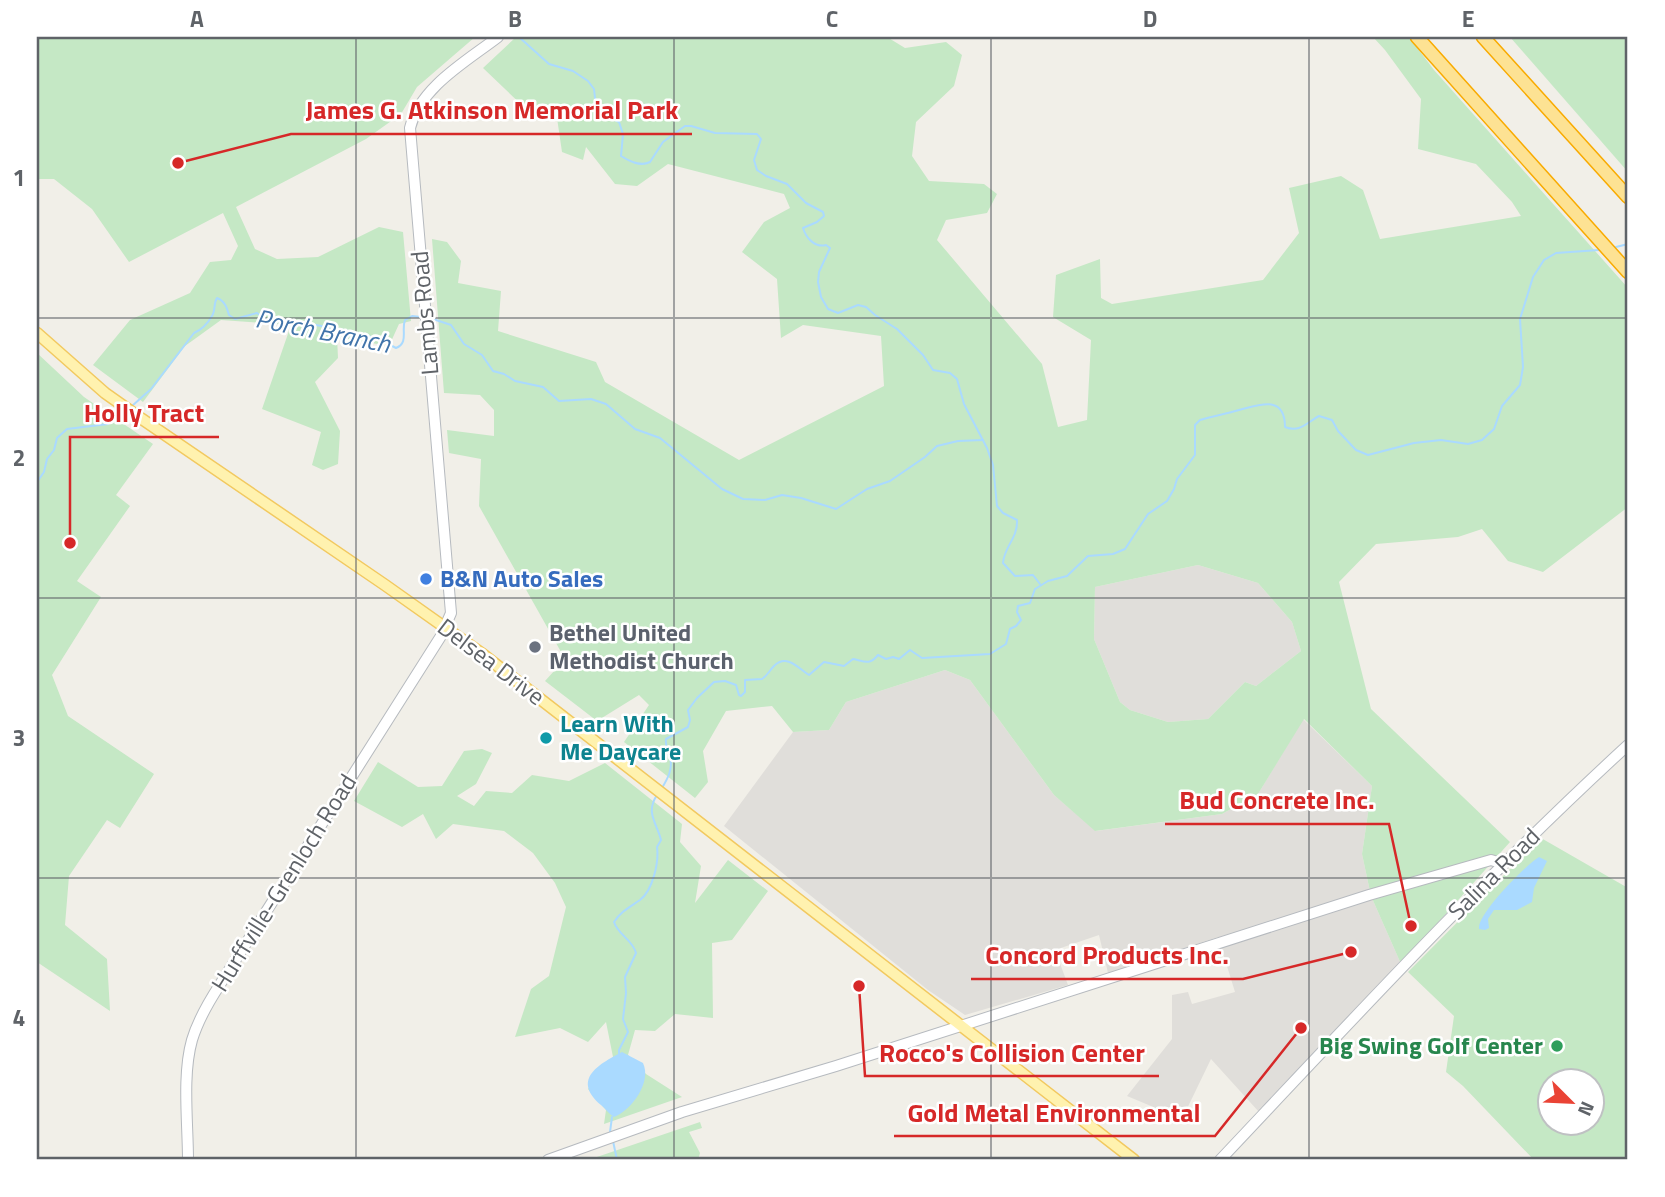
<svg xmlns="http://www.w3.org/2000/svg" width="1665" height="1197" viewBox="0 0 1665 1197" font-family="'Titillium Web',sans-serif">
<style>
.industrial{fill:#e0deda}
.green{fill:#c5e8c5;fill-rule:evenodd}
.water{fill:#aadaff}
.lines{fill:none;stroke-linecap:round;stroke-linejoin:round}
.stream{stroke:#aadaff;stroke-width:2}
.secondary-casing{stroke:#b6babf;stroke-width:12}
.primary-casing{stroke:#f2c960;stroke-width:13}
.highway-casing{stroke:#f9ab00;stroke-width:15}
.secondary{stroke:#fff;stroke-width:10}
.primary{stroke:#fff2af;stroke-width:10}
.highway{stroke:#fde293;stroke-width:12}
.grid{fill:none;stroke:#5f6368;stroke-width:2;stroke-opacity:0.55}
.shop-dot{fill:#3f7fe0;stroke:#fff;stroke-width:2.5}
.worship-dot{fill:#6b7280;stroke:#fff;stroke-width:2.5}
.culture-dot{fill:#0f9aa8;stroke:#fff;stroke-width:2.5}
.leisure-dot{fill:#2e9e5b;stroke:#fff;stroke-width:2.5}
.labels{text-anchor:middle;stroke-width:5;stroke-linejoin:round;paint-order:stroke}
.street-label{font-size:24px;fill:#5f6368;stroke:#fff}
.shop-label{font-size:24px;font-weight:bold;fill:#366cbe;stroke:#fff;text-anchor:start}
.worship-label{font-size:24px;font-weight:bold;fill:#5b616d;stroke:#fff;text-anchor:start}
.culture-label{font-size:24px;font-weight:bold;fill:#0d838f;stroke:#fff;text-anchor:start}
.leisure-label{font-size:24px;font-weight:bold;fill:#27864d;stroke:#fff;text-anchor:end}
.water-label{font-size:26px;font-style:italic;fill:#4174aa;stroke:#fff}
.leader{fill:none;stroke:#d62828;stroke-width:2.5}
.callout-dot{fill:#d62828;stroke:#fff;stroke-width:2.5}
.callout-label{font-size:26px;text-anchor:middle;font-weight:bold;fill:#d62828;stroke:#fff;stroke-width:5;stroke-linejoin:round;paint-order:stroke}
.neatline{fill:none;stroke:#5f6368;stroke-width:2.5}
.grid-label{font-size:23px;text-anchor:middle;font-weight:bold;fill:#5f6368}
</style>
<rect width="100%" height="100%" fill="#f1efe8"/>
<g class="industrial">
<polygon points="1198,565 1258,583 1292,622 1301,651 1256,686 1245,682 1208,719 1168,722 1130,710 1120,702 1094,639 1095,587"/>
<polygon points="945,670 970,680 1054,795 1096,831 1222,814 1258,794 1303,719 1372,786 1362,854 1371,896 1401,964 1259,1112 1211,1059 1182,1119 1127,1096 1172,1039 1172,995 1188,992 1192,1004 1235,992 1218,937 1108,973 1099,935 1055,950 1068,985 965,1015 928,990 724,826 793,732 829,730 846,702"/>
</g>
<g class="green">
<polygon points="37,37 475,37 417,87 401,114 366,139 236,207 255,249 277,259 318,257 379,227 403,232 411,321 399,324 389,346 337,337 338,358 315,382 340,431 338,464 323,470 312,465 321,432 262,409 291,325 221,320 185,346 143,402 93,365 130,320 190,293 210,262 231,260 238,246 223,213 129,262 92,209 54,179 37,179"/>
<path d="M 516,37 L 887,37 L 905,48 L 946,42 L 962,55 L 954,86 L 916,122 L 912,156 L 929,181 L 984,184 L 997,194 L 987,213 L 946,220 L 937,240 L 1042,364 L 1058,427 L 1087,420 L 1091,340 L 1053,317 L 1056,275 L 1100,259 L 1101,298 L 1112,304 L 1263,280 L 1299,233 L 1289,188 L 1341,176 L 1363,190 L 1380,239 L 1521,216 L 1512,202 L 1476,164 L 1418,149 L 1421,99 L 1385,50 L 1373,37 L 1409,37 L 1434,70 L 1628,288 L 1628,507 L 1543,572 L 1508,561 L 1482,529 L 1458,537 L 1376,544 L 1339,582 L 1371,709 L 1510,842 L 1401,964 L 1371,896 L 1362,854 L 1372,786 L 1304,719 L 1258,794 L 1222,814 L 1095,831 L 1054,795 L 970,680 L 945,670 L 846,702 L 829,730 L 793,732 L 772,706 L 726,711 L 703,751 L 708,782 L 695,798 L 624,742 L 649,705 L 639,695 L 597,721 L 545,681 L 565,659 L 479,506 L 481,459 L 449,453 L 447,430 L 494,436 L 494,410 L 480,395 L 444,393 L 432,239 L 447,242 L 461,261 L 458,283 L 501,291 L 498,331 L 596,362 L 605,382 L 739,460 L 884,386 L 881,336 L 803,325 L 781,338 L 777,279 L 742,252 L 764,222 L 790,208 L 784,194 L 668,164 L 637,186 L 615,184 L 586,147 L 583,160 L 562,152 L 557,118 L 528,111 L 483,68 ZM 1198,565 L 1258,583 L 1292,622 L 1301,651 L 1256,686 L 1245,682 L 1208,719 L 1168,722 L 1130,710 L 1120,702 L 1094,639 L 1095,587 Z"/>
<polygon points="1510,37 1628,37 1628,172"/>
<polygon points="37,353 84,397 153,444 116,495 130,506 77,581 101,597 52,675 68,716 154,774 120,828 107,820 69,876 65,925 107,959 110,1011 37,962"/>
<polygon points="482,749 492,753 476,784 457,796 474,806 486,791 512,793 532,775 569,781 605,763 682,824 680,842 701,866 695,903 728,860 768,891 732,940 712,943 713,1018 675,1014 655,1031 635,1030 628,1055 646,1074 682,1097 604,1124 606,1110 588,1089 613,1057 606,1022 588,1042 560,1028 515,1037 531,989 549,976 566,907 555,883 533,853 504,831 453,824 436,839 423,814 402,827 354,801 378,762 418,787 442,786 464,751"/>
<path d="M 1541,838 L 1628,888 L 1628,1160 L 1534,1160 L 1463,1086 L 1446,1072 L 1454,1016 L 1408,972 ZM 1550,1082 L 1592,1082 L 1592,1124 L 1550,1124 Z"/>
<polygon points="700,1122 702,1128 689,1132 700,1153 698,1160 588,1160"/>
</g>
<g class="water">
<path d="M 1539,857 L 1547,861 L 1534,888 L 1532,902 L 1517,910 L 1494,910 L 1488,919 L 1489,928 L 1485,930 L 1479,929 C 1477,914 1525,866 1539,857 Z"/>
<path d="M 622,1052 L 643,1063 C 652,1082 632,1110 614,1117 C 609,1114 606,1109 601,1105 C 572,1080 597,1065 622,1052 Z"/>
</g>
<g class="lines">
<g class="stream">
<path d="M 519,37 L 549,64 L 573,71 L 588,81 L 594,89 L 595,98 L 609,117 L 619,122 L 623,134 L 621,156 C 629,161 640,167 650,162 L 663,142 L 685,126 L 691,126 L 715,133 L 757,134 L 761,139 L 754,160 L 757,170 L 766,176 L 787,184 L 806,203 L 823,212 L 824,216 L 817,222 L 803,228 C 806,238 815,248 826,245 L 830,248 L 819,272 L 818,282 L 821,297 L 828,309 L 838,313 L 858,305 L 866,307 L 875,315 L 897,329 L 923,355 L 933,370 L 950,373 L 957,379 L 964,404 L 987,448 L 993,465 L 997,506 L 1003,513 L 1017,520 C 1018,538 1004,547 1003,563 L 1015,576 L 1033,575 L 1040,584"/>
<polyline points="1612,248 1628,244"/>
<polyline points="430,318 451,325 464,344 482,355 493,371 504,374 515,381 543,387 559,401 591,399 606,404 635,429 660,438 722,489 743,499 765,500 782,495 801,498 836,509 867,489 890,481 925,457 937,446 958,441 983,440"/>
<path d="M 132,406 L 151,389 L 194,333 C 201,330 208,323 212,316 C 216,310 213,304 217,298 C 225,301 227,308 229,315 L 235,319 L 257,313 L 267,320 L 281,318 L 296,325 L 310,324 L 344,330 L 379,339 L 396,348 C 409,343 401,330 405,320 L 412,316 L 421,317"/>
<polyline points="37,482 44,472 47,459 54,450 57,438 67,429 108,424 126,412"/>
<path d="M 662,788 C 668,778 673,769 670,757 C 668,750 665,748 666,739 L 688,727 L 690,720 L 688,710 L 697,698 L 714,682 L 725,681 L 736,685 L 739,695 L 741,696 L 745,692 L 745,680 L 762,679 C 768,675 769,671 774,666 C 787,653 799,669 809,675 L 824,662 L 844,666 L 853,659 C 864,661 869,666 878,655 L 886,659 L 893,657 L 899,659 L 910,650 L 922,658 L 990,654 L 1006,644 L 1010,629 L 1016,626 L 1021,620 L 1017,612 L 1018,606 L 1030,603 L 1035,589 L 1048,581 L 1067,576 L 1088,556 L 1113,554 L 1125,549 L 1148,514 L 1167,501 L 1174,489 L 1177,479 L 1195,455 L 1195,425 L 1200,420 C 1213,416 1226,414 1239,410 C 1259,405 1285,394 1285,427 C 1300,433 1306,423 1319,416 L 1332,420 L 1338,431 L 1356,450 L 1368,455 L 1414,443 L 1441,440 L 1468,444 L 1482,440 L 1494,429 L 1502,406 L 1520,385 L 1523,367 L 1520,319 L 1533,277 L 1544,260 L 1556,253 L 1599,250"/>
<path d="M 619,1056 L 619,1050 L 628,1032 L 623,1019 L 626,993 L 625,977 L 636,953 C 633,940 618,935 614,922 C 621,911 630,907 640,900 C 653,890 659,862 657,847 L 661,840 C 657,823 645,813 657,795"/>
<polyline points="610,1132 612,1117"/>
<polyline points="613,1141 617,1160"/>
</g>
<defs>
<g id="secondary">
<path d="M 188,1160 C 188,1123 182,1075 192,1040 C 198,1020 208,1003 219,986 L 441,636 L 451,613 L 410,128 C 420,87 467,61 498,37"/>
<polyline points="548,1160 682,1112 836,1066 1369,895 1491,860 1504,864"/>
<path d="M 1220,1160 C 1353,1019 1485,876 1628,745"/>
</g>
<polyline id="primary" points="37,333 105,393 139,417 385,585 481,653 1134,1160"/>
<g id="highway">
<polyline points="1417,37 1628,272"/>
<polyline points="1483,37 1628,197"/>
</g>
</defs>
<use href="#secondary" class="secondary-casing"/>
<use href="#primary" class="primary-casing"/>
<use href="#highway" class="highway-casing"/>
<use href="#secondary" class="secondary"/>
<use href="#primary" class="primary"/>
<use href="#highway" class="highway"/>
</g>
<path class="grid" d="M 356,37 L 356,1160M 674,37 L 674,1160M 991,37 L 991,1160M 1309,37 L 1309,1160M 37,318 L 1628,318M 37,598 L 1628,598M 37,878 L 1628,878"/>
<circle class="shop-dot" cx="426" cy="579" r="7"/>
<circle class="worship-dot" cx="535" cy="647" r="7"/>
<circle class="culture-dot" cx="546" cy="738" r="7"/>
<circle class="leisure-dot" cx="1557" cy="1046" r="7"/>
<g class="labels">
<g class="street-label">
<text transform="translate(425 313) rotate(-95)" y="8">Lambs Road</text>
<text transform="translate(491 662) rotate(37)" y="8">Delsea Drive</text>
<text transform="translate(1494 874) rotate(-45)" y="8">Salina Road</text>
<text transform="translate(284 883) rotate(-58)" y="8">Hurffville-Grenloch Road</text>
</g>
<g class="shop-label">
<text x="440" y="587">B&amp;N Auto Sales</text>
</g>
<g class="worship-label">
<text x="549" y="641">Bethel United<tspan x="549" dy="28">Methodist Church</tspan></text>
</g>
<g class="culture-label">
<text x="560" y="732">Learn With<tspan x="560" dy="28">Me Daycare</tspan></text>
</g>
<g class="leisure-label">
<text x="1543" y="1054">Big Swing Golf Center</text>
</g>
<g class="water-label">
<text transform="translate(323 331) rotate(11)" y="9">Porch Branch</text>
</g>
</g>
<path class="leader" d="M178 163L291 134H692M70 543L70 437H219M1411 926L1389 824H1165M1351 952L1243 979H971M859 986L865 1076H1159M1301 1028L1215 1136H894"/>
<g class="callout-dot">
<circle cx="178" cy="163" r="7"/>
<circle cx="70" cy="543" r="7"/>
<circle cx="1411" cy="926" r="7"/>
<circle cx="1351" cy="952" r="7"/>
<circle cx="859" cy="986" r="7"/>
<circle cx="1301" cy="1028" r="7"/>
</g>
<g class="callout-label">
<text x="492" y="119">James G. Atkinson Memorial Park</text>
<text x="144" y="422">Holly Tract</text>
<text x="1277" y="809">Bud Concrete Inc.</text>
<text x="1107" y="964">Concord Products Inc.</text>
<text x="1012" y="1062">Rocco's Collision Center</text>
<text x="1054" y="1122">Gold Metal Environmental</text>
</g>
<rect width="1665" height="1197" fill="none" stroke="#ffffff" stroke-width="77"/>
<g transform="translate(1571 1102) rotate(114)"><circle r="33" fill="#ffffff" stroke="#bfc1c3" stroke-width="2"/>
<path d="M0-5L12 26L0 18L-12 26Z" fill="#ea4335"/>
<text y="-10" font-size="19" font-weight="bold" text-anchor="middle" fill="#5f6368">N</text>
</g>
<rect x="38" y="38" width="1588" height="1120" class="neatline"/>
<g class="grid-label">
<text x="197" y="27">A</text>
<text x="515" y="27">B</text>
<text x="832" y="27">C</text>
<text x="1150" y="27">D</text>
<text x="1468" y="27">E</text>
<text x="19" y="186">1</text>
<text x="19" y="466">2</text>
<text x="19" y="746">3</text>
<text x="19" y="1026">4</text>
</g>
</svg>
